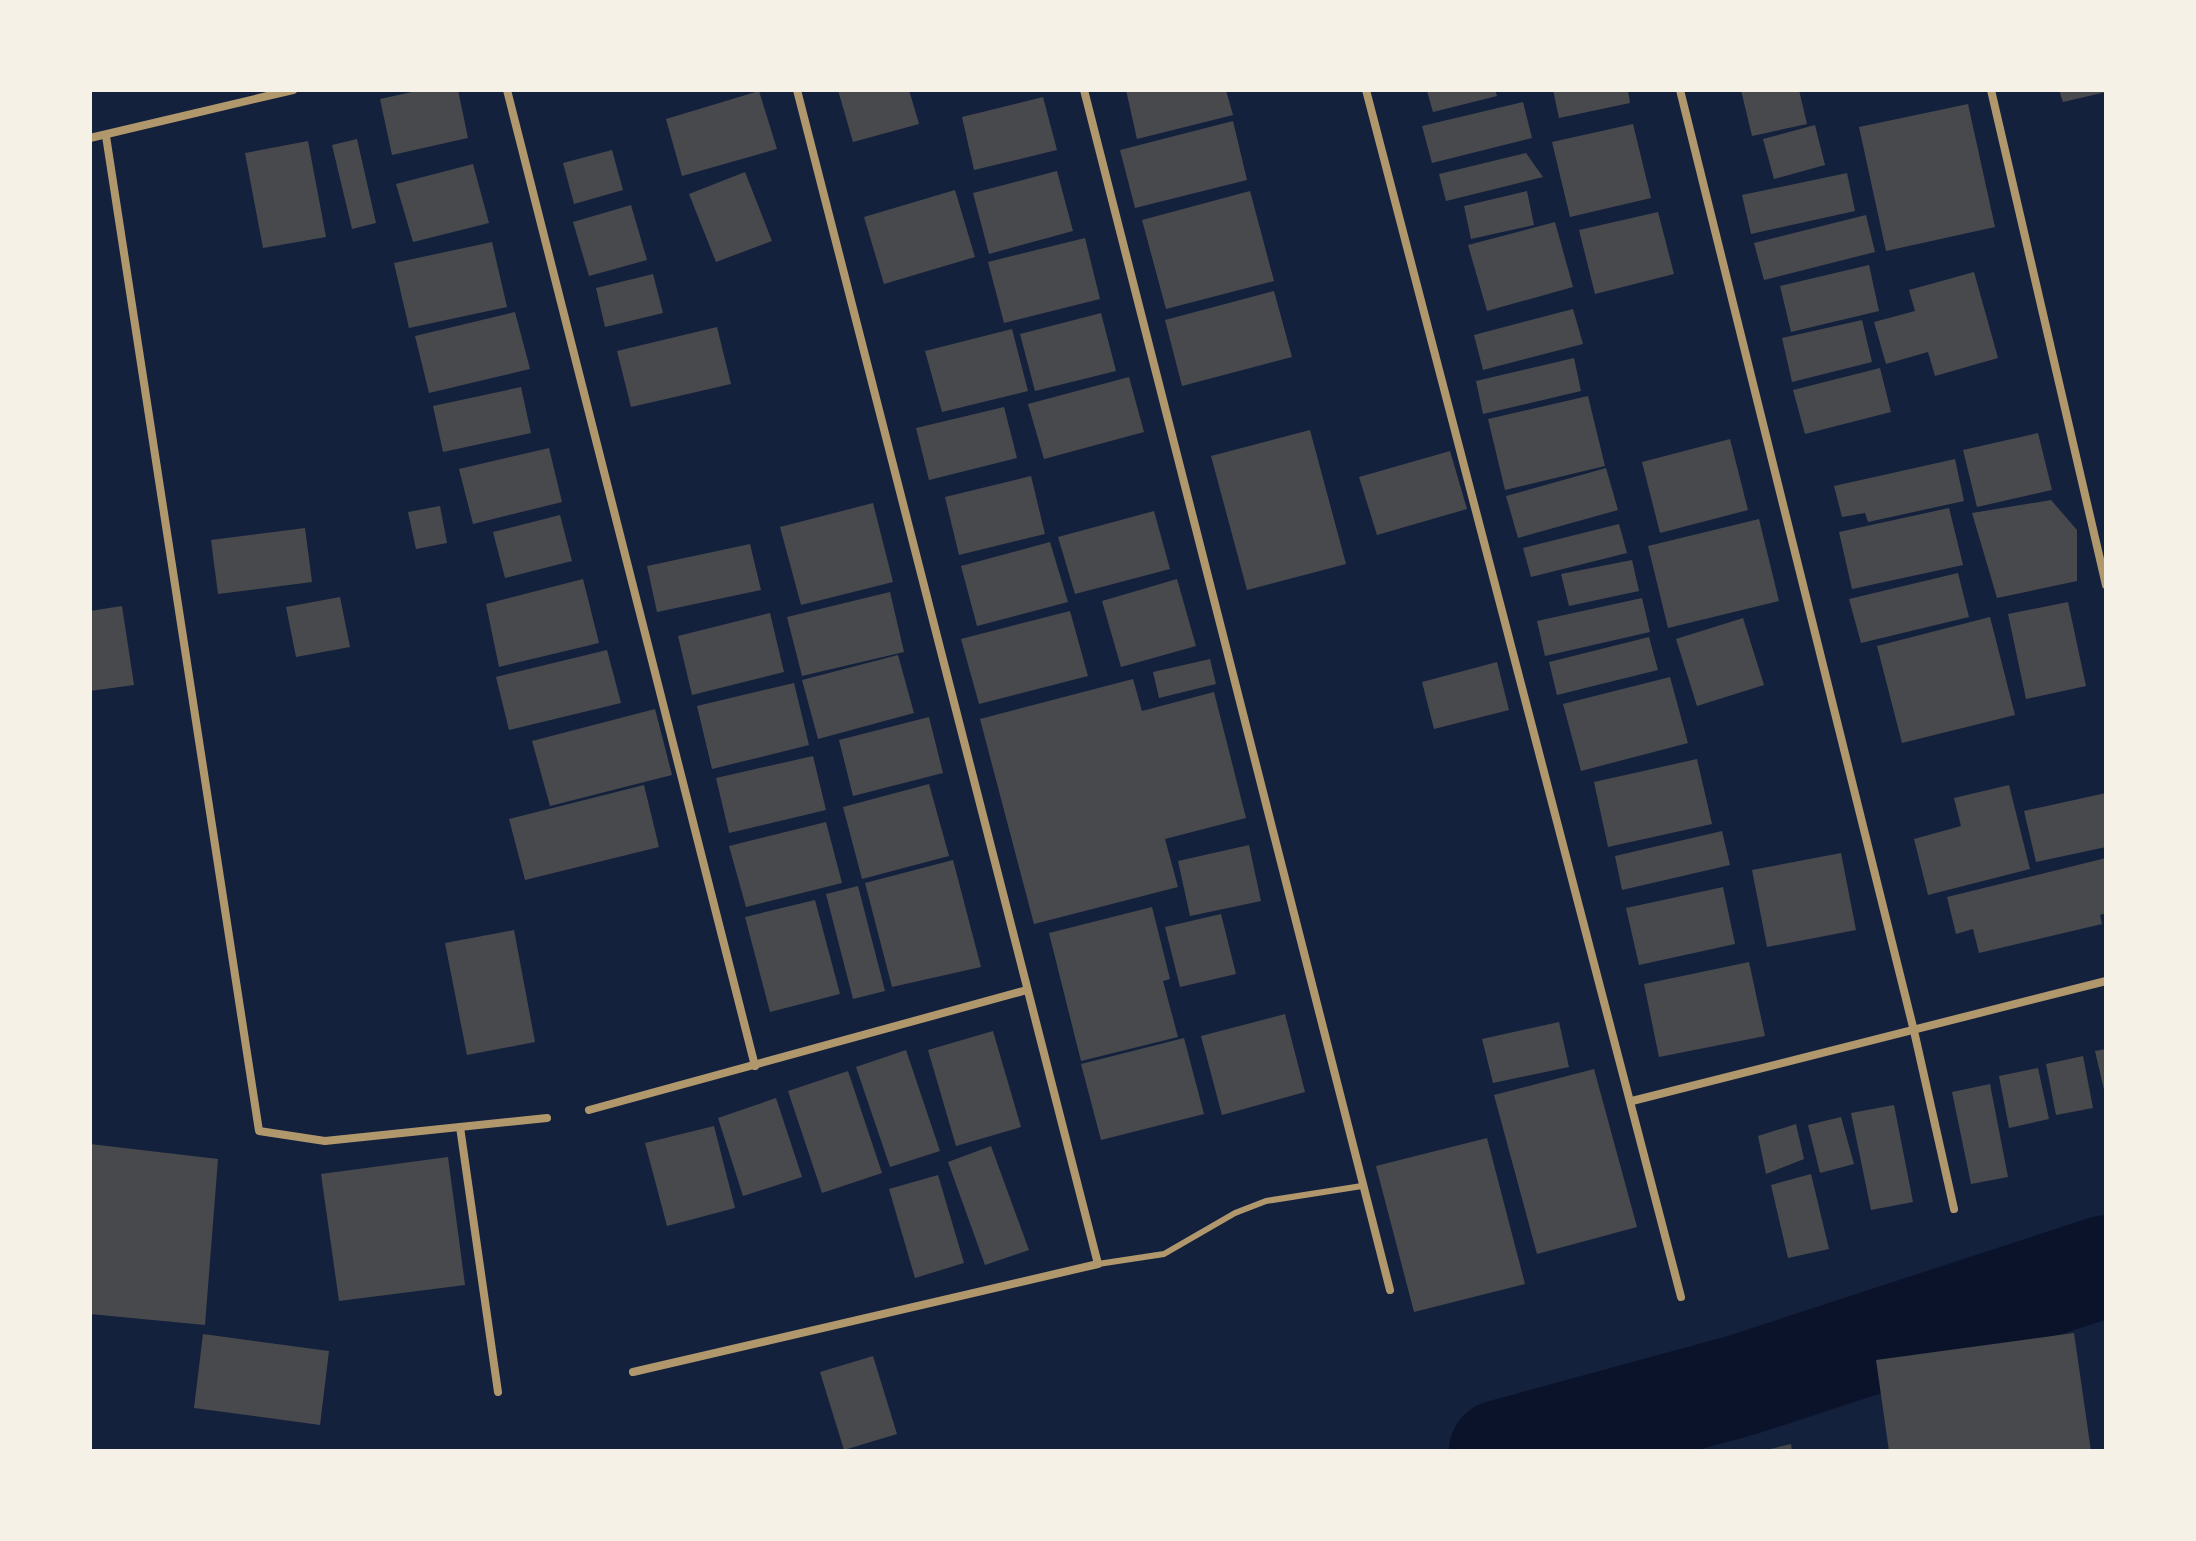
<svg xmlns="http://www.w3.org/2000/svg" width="2196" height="1541" viewBox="0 0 2196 1541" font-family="'IBM Plex Sans',sans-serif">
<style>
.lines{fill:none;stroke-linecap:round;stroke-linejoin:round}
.river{stroke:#0b132b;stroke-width:102}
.building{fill:#48494c}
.service{stroke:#b1986c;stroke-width:6}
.minor{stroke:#b1986c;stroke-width:8}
</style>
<rect width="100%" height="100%" fill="#14213d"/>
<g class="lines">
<polyline class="river" points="1500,1451 1742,1385 2106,1266"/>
</g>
<g class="building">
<polygon points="421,90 458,90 468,138 392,155 380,99"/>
<polygon points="838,90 909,90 919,124 853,142"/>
<polygon points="1126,90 1226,90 1233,115 1137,139"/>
<polygon points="1495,90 1497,96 1433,112 1427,91"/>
<polygon points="1553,90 1628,90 1630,103 1559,118"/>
<polygon points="1741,90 1799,90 1807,124 1752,136"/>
<polygon points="2059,90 2106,90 2106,92 2063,102"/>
<polygon points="759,91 777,149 682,176 666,119"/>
<polygon points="1043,97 1057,150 974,170 962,117"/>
<polygon points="1523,102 1532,138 1432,163 1422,126"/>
<polygon points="1968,104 1995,227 1886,251 1859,127"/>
<polygon points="1233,121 1247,180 1135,208 1120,150"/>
<polygon points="1633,124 1651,198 1570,217 1552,142"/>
<polygon points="1815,125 1825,165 1774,179 1763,139"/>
<polygon points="357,139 376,223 352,229 332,145"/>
<polygon points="308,141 326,237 263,248 245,153"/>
<polygon points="612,150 623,190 574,204 563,163"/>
<polygon points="1526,153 1543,177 1446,201 1439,174"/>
<polygon points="473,164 489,223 413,242 396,184"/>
<polygon points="1057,171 1073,231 989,254 973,193"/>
<polygon points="745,172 772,241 716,262 689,194"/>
<polygon points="1847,173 1855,211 1751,234 1742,195"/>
<polygon points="955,190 975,257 884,284 864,217"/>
<polygon points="1250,191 1274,281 1166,309 1142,220"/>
<polygon points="1527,191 1534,225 1471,239 1464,206"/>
<polygon points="631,205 647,260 589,276 573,222"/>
<polygon points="1658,212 1674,274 1595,294 1579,230"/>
<polygon points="1866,215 1875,252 1764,280 1754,243"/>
<polygon points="1555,222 1573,287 1487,311 1468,245"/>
<polygon points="1085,238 1100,299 1004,323 988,262"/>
<polygon points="492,242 507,307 409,328 394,263"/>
<polygon points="1869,265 1879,311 1791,332 1780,286"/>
<polygon points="1974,272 1998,358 1935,376 1928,352 1886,364 1874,322 1915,311 1909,290"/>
<polygon points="653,274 663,313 605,327 596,288"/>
<polygon points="1274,291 1292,357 1182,386 1165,320"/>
<polygon points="1573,309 1583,344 1483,370 1474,335"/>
<polygon points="515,312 530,369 429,393 415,336"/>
<polygon points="1101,313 1116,371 1035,391 1020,334"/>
<polygon points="1862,320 1872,362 1792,382 1782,338"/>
<polygon points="717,327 731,384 631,407 617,351"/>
<polygon points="1012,329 1028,391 942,412 925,351"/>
<polygon points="1574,358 1581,391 1483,414 1476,381"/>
<polygon points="1880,368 1891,412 1805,434 1793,390"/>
<polygon points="1129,377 1144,432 1044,459 1028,404"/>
<polygon points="521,387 531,433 443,452 433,406"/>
<polygon points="1588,396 1605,466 1505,490 1488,419"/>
<polygon points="1004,407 1017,458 929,480 916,428"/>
<polygon points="1310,430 1346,564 1247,590 1211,456"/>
<polygon points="2038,433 2052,490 1977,507 1963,450"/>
<polygon points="1730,439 1748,510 1660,533 1642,462"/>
<polygon points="549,448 562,502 473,524 459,469"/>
<polygon points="1450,451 1467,509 1377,535 1359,477"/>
<polygon points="1955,459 1964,501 1868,522 1865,513 1842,517 1834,486"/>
<polygon points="1606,468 1618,510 1518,538 1506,496"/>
<polygon points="1031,476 1045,534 959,555 945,497"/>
<polygon points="2051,500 2077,530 2077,581 1997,598 1972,513"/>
<polygon points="873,503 893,582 801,605 780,527"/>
<polygon points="440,506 447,543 416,549 408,512"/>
<polygon points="1949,508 1963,565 1852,589 1839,532"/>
<polygon points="1154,511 1170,569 1075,594 1058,537"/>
<polygon points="560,515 572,561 505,578 493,532"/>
<polygon points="1759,519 1779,601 1668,628 1648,546"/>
<polygon points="1619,524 1627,553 1531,577 1523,548"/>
<polygon points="305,528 312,582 218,594 211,540"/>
<polygon points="1050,542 1068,602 977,626 961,566"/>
<polygon points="750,544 761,590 657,612 647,566"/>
<polygon points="1632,560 1639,591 1569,606 1561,574"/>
<polygon points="1958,573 1969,617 1861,643 1849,599"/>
<polygon points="583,579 599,643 499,667 486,604"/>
<polygon points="1177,579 1196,646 1121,667 1102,601"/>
<polygon points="890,592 904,652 802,676 787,617"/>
<polygon points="340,597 350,647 296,657 286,607"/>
<polygon points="1642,598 1650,632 1545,656 1537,621"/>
<polygon points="2068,602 2086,686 2026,699 2008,614"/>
<polygon points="122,606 134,685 90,691 90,611"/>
<polygon points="1070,611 1088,676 979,704 961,639"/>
<polygon points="770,613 784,672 692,695 678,636"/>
<polygon points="1990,617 2015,715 1902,743 1877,646"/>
<polygon points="1743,618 1764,685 1697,706 1676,639"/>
<polygon points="1649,637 1658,670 1557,695 1549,662"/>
<polygon points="607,650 621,703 509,730 496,677"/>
<polygon points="898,655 914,713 818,739 802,680"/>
<polygon points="1210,659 1216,684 1159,698 1153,672"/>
<polygon points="1497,662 1509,710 1434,729 1422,682"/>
<polygon points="1670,677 1688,743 1581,771 1563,704"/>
<polygon points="1133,679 1142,711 1214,692 1246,818 1165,839 1178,887 1034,924 980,719"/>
<polygon points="794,683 809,745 712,769 697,706"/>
<polygon points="655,709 672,775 550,806 532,741"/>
<polygon points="929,717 943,773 853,796 839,740"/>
<polygon points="813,756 826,810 729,833 716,778"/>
<polygon points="1697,759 1712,824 1608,847 1594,782"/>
<polygon points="929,784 949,856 862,879 843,807"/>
<polygon points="644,785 659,847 525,880 509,819"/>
<polygon points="2009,785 2030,869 1928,895 1914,839 1961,826 1954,798"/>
<polygon points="2106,793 2106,847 2036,862 2024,811"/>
<polygon points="826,822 842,883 746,907 729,846"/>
<polygon points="1722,831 1730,865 1622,890 1615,856"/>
<polygon points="1249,845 1261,901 1190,916 1178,861"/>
<polygon points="1841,853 1856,930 1767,947 1752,870"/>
<polygon points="2106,858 2106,913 2100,915 2102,924 1979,953 1973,929 1956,934 1947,897"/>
<polygon points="953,860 981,967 892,987 865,883"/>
<polygon points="858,886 885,991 853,999 826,894"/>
<polygon points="1723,887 1735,944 1639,965 1626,908"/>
<polygon points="815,900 840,994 770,1012 745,917"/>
<polygon points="1152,907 1170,979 1163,981 1178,1037 1081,1061 1049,933"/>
<polygon points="1221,914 1236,974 1180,987 1165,927"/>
<polygon points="514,930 535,1042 467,1055 445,943"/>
<polygon points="1749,962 1765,1036 1659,1057 1644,984"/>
<polygon points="1285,1014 1305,1092 1222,1115 1201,1036"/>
<polygon points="1559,1022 1569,1067 1493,1083 1482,1039"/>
<polygon points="993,1031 1021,1127 956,1146 928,1050"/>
<polygon points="1184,1038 1204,1114 1101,1140 1081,1064"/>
<polygon points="2106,1049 2106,1094 2105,1094 2095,1051"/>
<polygon points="906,1050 940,1151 890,1167 856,1067"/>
<polygon points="2083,1056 2093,1108 2056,1115 2046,1064"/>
<polygon points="2038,1068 2049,1119 2009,1128 1999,1076"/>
<polygon points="1594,1069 1637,1227 1537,1254 1494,1095"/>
<polygon points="848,1071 882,1173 822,1193 788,1091"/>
<polygon points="1990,1084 2008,1177 1971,1184 1952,1092"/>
<polygon points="776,1098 802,1177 743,1196 718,1118"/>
<polygon points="1894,1105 1913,1202 1871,1210 1851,1113"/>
<polygon points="1841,1117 1854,1164 1820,1173 1808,1125"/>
<polygon points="1796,1124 1804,1159 1766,1174 1758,1136"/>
<polygon points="714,1126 735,1208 667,1226 645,1143"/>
<polygon points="1487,1138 1525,1284 1414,1312 1376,1166"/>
<polygon points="90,1144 218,1159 205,1325 90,1314"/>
<polygon points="991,1146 1029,1250 985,1265 948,1162"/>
<polygon points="448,1157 465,1285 339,1301 321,1174"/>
<polygon points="1811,1174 1829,1249 1788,1258 1771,1185"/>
<polygon points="938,1175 964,1263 915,1278 889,1189"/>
<polygon points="2074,1333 2091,1451 1889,1451 1876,1360"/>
<polygon points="203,1334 329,1351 320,1425 194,1408"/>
<polygon points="873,1356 897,1434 844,1450 820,1372"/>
<polygon points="1791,1444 1792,1451 1766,1451 1766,1450"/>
</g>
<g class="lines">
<polyline class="service" points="1098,1264 1164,1254 1235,1213 1266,1201 1362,1186"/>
<g class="minor">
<polyline points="507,90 755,1066"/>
<polyline points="1084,90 1390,1290"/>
<polyline points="1366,90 1681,1297"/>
<polyline points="1680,90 1914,1031 1954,1209"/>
<polyline points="1991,90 2106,585"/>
<polyline points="106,136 259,1131 325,1141 547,1118"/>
<polyline points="90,138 293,90"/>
<polyline points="1632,1101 2106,981"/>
<polyline points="589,1110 1027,990"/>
<polyline points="460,1127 498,1392"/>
<polyline points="633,1372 1098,1264 797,90"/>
</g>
</g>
<rect width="2196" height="1541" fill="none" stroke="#f6f1e7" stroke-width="184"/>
</svg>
